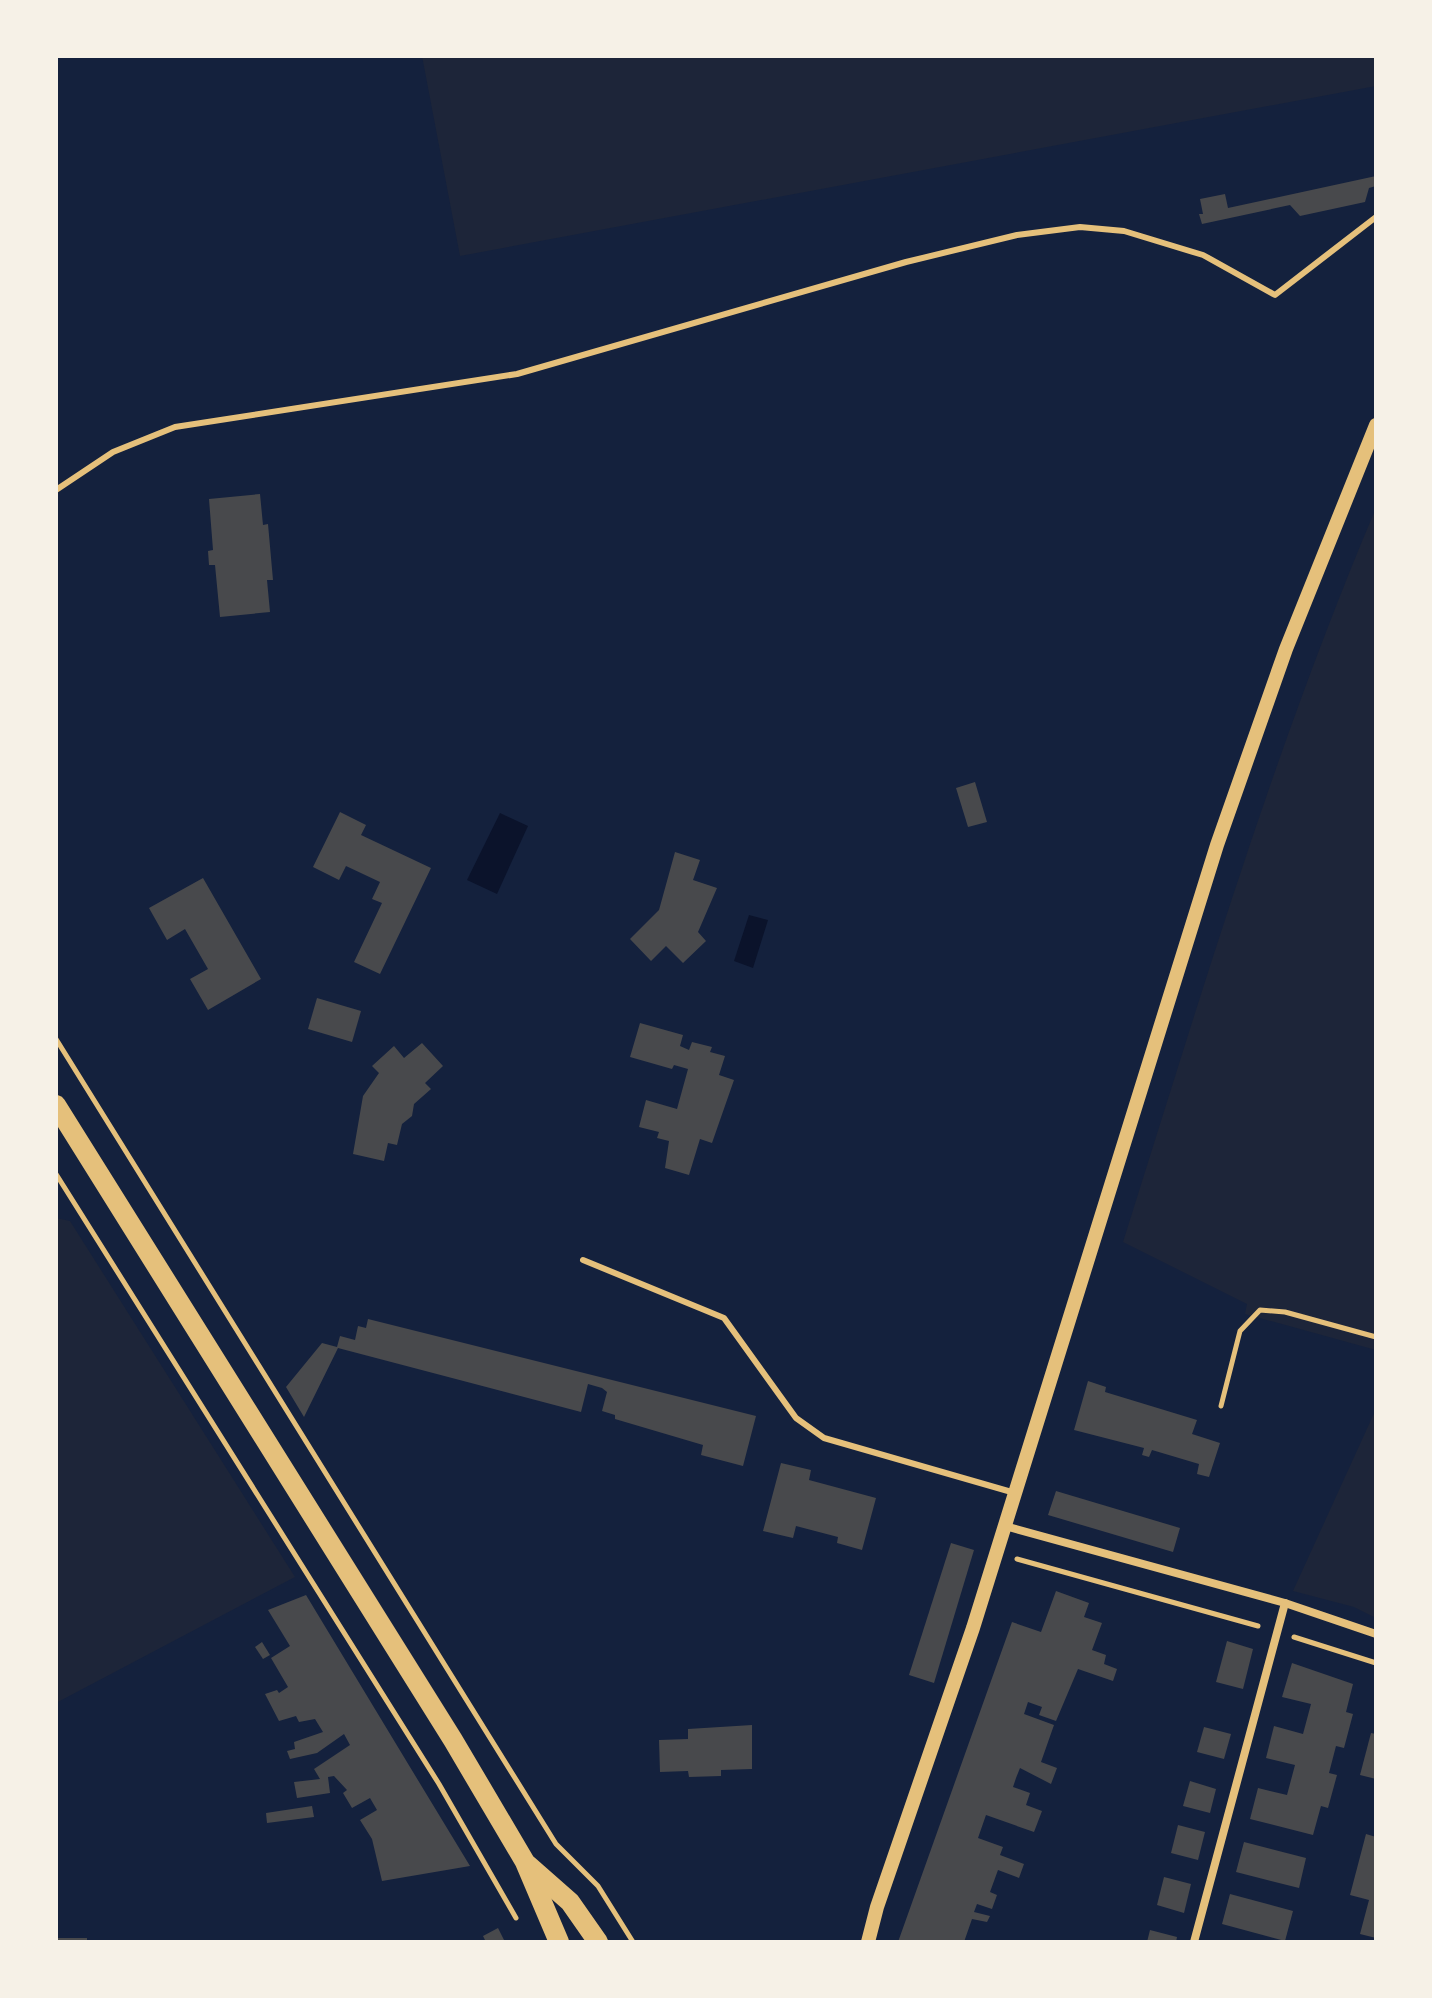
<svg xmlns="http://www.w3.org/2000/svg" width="1432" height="1998" viewBox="0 0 1432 1998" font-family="Roboto,sans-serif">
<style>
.green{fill:#1d2539}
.water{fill:#0b132b}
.building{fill:#48494c}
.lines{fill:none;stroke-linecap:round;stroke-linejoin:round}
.path{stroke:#e5c07b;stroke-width:5}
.service{stroke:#e5c07b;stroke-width:6}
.minor{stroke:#e5c07b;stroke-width:8}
.tertiary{stroke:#e5c07b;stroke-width:14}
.primary{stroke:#e5c07b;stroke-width:20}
</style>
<rect width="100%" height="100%" fill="#14213d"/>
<g class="green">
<polygon points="422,56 1376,56 1376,86 460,256"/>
<path d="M 1376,508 L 1376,1350 L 1245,1314 L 1247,1304 L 1123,1242 C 1201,995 1275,746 1376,508 Z"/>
<polygon points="56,1218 70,1221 295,1577 56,1703"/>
<polygon points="1376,1409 1376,1618 1354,1607 1293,1591"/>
</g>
<g class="water">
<polygon points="500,813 528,826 497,894 467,880"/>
<polygon points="749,915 768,920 753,968 734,961"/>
</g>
<g class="building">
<polygon points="1376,176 1376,186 1369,188 1365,202 1300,216 1290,205 1202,224 1199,214 1203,214 1200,199 1225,194 1228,208"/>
<polygon points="260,494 263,525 268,524 273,580 267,580 270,612 220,617 215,565 209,565 208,551 213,550 209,499"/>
<polygon points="975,782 987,822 968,827 956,788"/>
<polygon points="340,812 366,825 361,835 431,868 380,974 354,962 382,903 372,899 380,882 346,866 339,880 313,867"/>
<polygon points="675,852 700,860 693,880 717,888 698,932 706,941 683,963 666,946 651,961 630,939 659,910"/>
<polygon points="203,878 261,979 208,1010 190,979 208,969 185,929 167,940 149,908"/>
<polygon points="317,998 361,1011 352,1042 308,1029"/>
<polygon points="640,1023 683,1035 680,1046 689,1050 692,1042 712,1047 710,1052 725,1056 719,1075 734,1080 712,1143 700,1139 689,1175 665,1168 669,1141 657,1138 659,1132 639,1127 646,1100 677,1109 688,1069 674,1065 672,1069 630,1057"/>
<polygon points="422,1043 443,1066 425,1083 431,1089 414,1104 412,1116 402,1124 397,1145 388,1143 384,1161 353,1154 363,1096 379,1073 372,1066 394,1046 404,1058"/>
<polygon points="368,1319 756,1416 743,1466 701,1455 703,1445 615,1419 615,1415 602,1411 607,1392 602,1388 588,1384 581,1412 338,1348 304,1417 286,1387 322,1343 337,1347 340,1336 355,1340 358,1326 366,1328"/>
<polygon points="1088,1381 1106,1387 1105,1392 1197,1420 1192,1434 1220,1443 1209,1477 1197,1474 1199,1464 1152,1450 1149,1457 1142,1455 1144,1448 1074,1430"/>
<polygon points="781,1463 811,1470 809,1480 876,1498 862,1550 837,1543 838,1537 796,1526 793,1538 763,1531"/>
<polygon points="1056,1491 1180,1528 1173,1552 1048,1515"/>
<polygon points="951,1543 974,1550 934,1683 909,1675"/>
<polygon points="1056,1591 1089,1603 1084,1617 1102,1623 1092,1650 1106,1655 1104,1664 1117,1669 1113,1681 1078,1669 1056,1721 1039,1715 1042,1707 1028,1702 1024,1714 1054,1725 1041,1762 1057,1768 1051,1784 1020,1768 1016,1778 1013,1787 1030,1793 1026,1805 1042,1811 1034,1832 986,1815 978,1838 1003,1847 1000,1855 1024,1864 1019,1878 998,1870 990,1892 997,1895 992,1909 977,1904 974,1912 990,1916 987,1922 972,1919 964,1942 898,1942 1012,1622 1041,1632"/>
<polygon points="306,1595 413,1772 470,1866 382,1881 372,1839 360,1820 377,1810 370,1798 352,1808 343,1793 347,1790 334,1776 328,1777 330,1793 297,1798 294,1782 320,1779 314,1769 350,1745 344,1734 317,1753 290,1759 287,1751 295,1749 294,1742 323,1732 315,1719 299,1722 296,1716 279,1721 265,1694 277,1690 279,1693 288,1687 271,1658 290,1646 268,1610"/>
<polygon points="1227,1641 1253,1649 1243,1689 1216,1682"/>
<polygon points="262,1642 270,1655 263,1659 255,1647"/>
<polygon points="1292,1663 1353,1684 1346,1712 1353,1714 1344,1748 1336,1746 1329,1773 1337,1775 1328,1808 1321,1806 1313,1835 1250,1819 1258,1788 1287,1795 1295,1765 1266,1758 1274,1726 1303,1734 1311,1704 1282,1697"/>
<polygon points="752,1725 752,1769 721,1770 721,1776 689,1777 688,1771 660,1772 659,1740 688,1739 688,1729"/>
<polygon points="1204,1727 1231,1734 1224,1759 1197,1752"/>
<polygon points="1371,1733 1376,1734 1376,1779 1360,1775"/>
<polygon points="1190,1781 1216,1789 1210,1813 1183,1806"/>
<polygon points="312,1806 314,1817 267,1823 266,1813"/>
<polygon points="1178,1825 1205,1832 1198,1860 1171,1853"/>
<polygon points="1366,1834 1376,1837 1376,1938 1360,1934 1369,1900 1350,1895"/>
<polygon points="1244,1842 1306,1858 1299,1888 1236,1872"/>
<polygon points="1164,1877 1191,1884 1184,1913 1157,1905"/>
<polygon points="1230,1894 1293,1911 1285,1941 1222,1924"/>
<polygon points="498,1928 505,1942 486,1942 483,1936"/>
<polygon points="1150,1930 1177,1937 1176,1942 1147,1942"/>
<rect x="56" y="1938" width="31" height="4"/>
</g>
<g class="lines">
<g class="path">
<polyline points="56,1039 556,1844 598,1886 633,1942"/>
<polyline points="56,1174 439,1784 516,1918"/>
<polyline points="1221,1406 1240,1331 1260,1310 1285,1312 1376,1337"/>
<polyline points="1017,1559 1258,1626"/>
<polyline points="1294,1637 1376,1663"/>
</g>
<g class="service">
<polyline points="56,490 113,452 175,427 517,374 906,262 1017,235 1080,227 1124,231 1203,255 1275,295 1376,217"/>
<polyline points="583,1260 724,1318 796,1418 824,1438 1015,1493"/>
</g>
<g class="minor">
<polyline points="1005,1526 1285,1603 1376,1634"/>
<polyline points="1194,1942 1285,1603"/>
</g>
<polyline class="tertiary" points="868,1942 877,1907 973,1628 1217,845 1286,649 1376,425"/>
<g class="primary">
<polyline points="56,1105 453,1740 525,1862 559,1942"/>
<polyline points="528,1865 570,1902 598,1942"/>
</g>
</g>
<rect width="1432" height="1998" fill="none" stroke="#f6f1e7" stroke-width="116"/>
</svg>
